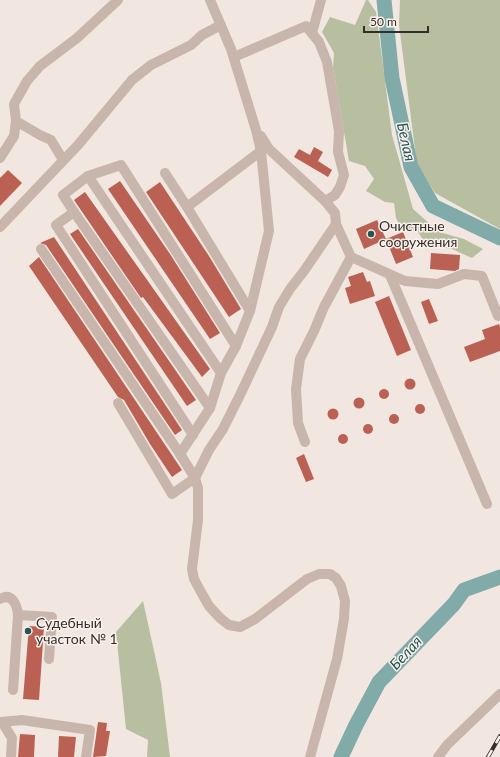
<svg xmlns="http://www.w3.org/2000/svg" width="500" height="757" viewBox="0 0 500 757" font-family="Lato,sans-serif">
<style>
.green{fill:#b8bfa1}
.lines{fill:none;stroke-linecap:round;stroke-linejoin:round}
.river{stroke:#81aba9;stroke-width:15}
.building{fill:#bb6153}
.minor{stroke:#c8b6ac;stroke-width:10}
.rail-casing{stroke:#372d2a;stroke-width:4}
.rail{stroke:#f9f1ec;stroke-width:2.5;stroke-dasharray:8;stroke-linecap:butt}
.poi-dot{fill:#245553;stroke:#f9f1ec;stroke-width:1.5}
.labels{text-anchor:middle;stroke-width:3;stroke-linejoin:round;paint-order:stroke}
.poi-label{font-size:14px;fill:#372d2a;stroke:#f9f1ec;text-anchor:start}
.water-label{font-size:15px;font-style:italic;fill:#245553;stroke:#f9f1ec}
</style>
<rect width="100%" height="100%" fill="#f1e7e0"/>
<g class="green">
<polygon points="366,0 368,0 376,12 392,135 413,209 439,232 464,239 483,249 472,258 452,249 426,245 417,230 403,232 396,218 394,203 385,202 366,191 374,179 365,166 349,161 333,68 334,53 322,32 330,17 355,25"/>
<polygon points="400,0 500,0 500,229 435,193 417,165 399,25"/>
<polygon points="143,601 161,683 170,757 147,757 148,740 126,729 116,632"/>
</g>
<g class="lines">
<g class="river">
<polyline points="384,0 392,78 411,167 433,206 500,238"/>
<polyline points="341,757 356,725 379,682 454,604 464,590 500,577"/>
</g>
</g>
<g class="building">
<polygon points="314,147 323,152 318,161 332,170 328,177 294,157 299,149 310,155"/>
<polygon points="8,170 22,183 0,206 0,178"/>
<polygon points="120,181 170,254 220,333 210,339 108,189"/>
<polygon points="160,182 209,256 241,309 229,317 146,192"/>
<polygon points="85,192 210,369 202,377 143,297 141,298 74,200"/>
<polygon points="377,220 386,239 364,249 356,229"/>
<polygon points="78,229 196,400 187,406 70,234"/>
<polygon points="403,232 413,257 396,264 386,239"/>
<polygon points="54,237 182,430 175,435 46,245 40,243"/>
<polygon points="431,253 460,255 459,269 455,271 430,269"/>
<polygon points="39,257 182,470 172,477 150,444 124,400 118,397 29,266"/>
<polygon points="363,272 367,282 370,281 375,296 350,304 345,288 351,286 348,277"/>
<polygon points="389,296 411,350 397,356 375,302"/>
<polygon points="429,299 438,321 429,324 421,302"/>
<polygon points="499,324 500,327 500,351 470,362 464,347 485,339 482,330"/>
<circle cx="410" cy="384" r="5.5"/>
<circle cx="384" cy="394" r="5"/>
<circle cx="359" cy="403" r="5.5"/>
<circle cx="420" cy="409" r="5"/>
<circle cx="333" cy="414" r="5.5"/>
<circle cx="394" cy="419" r="5"/>
<circle cx="368" cy="429" r="5"/>
<circle cx="343" cy="439" r="5"/>
<polygon points="304,454 314,479 306,482 296,458"/>
<polygon points="29,626 44,627 39,700 23,699"/>
<polygon points="98,722 107,723 106,731 110,731 106,756 93,757"/>
<polygon points="20,734 35,735 34,757 18,757"/>
<polygon points="59,736 76,737 74,757 58,757"/>
</g>
<g class="lines">
<g class="minor">
<polyline points="210,0 231,49 256,130 261,151 269,231 250,311 236,346 221,373 210,408 180,454 195,478 198,488 198,520 192,569 194,579 201,592 209,606 220,618 229,625 240,627 255,619 307,579 319,574 330,574 336,578 341,586 345,601 344,619 337,659 310,757"/>
<polyline points="312,33 321,0"/>
<polyline points="234,57 306,26 319,42 327,62 339,131 338,152 344,175 340,187 335,195 325,201"/>
<polyline points="261,136 269,149 325,201 335,213 336,224 351,257 405,281 438,284 464,274 482,276 498,316"/>
<polyline points="0,158 14,136 16,121"/>
<polyline points="63,160 51,140 40,135 16,121 14,104 27,81 40,66 77,38 118,0"/>
<polyline points="165,173 187,207"/>
<polyline points="88,176 121,165 236,346"/>
<polyline points="74,212 63,195 88,176 221,373"/>
<polyline points="0,227 78,145 132,80 151,65 191,45 202,35 221,25"/>
<polyline points="41,249 180,454"/>
<polyline points="390,275 487,504"/>
<polyline points="250,311 187,207 261,151"/>
<polyline points="118,403 172,494 195,478 209,450 223,429 240,395 272,327 279,307 290,289 304,271 336,224"/>
<polyline points="193,435 56,225 74,212 210,408"/>
<polyline points="305,442 298,423 296,389 300,359 314,331 324,307 351,257"/>
<path d="M 0,599 C 12,592 17,605 18,615 L 52,617 L 49,659"/>
<polyline points="13,690 18,615"/>
<polyline points="0,722 22,720 90,730 86,757"/>
<polyline points="2,722 12,738 11,757"/>
<polyline points="438,757 447,745 500,694"/>
</g>
<defs>
<polyline id="rail" points="488,757 500,736"/>
</defs>
<use href="#rail" class="rail-casing"/>
<use href="#rail" class="rail"/>
</g>
<g class="poi-dot">
<circle cx="371" cy="234" r="4"/>
<circle cx="28" cy="631" r="4"/>
</g>
<g class="labels">
<g class="poi-label">
<text x="379" y="231">Очистные<tspan x="379" dy="16">сооружения</tspan></text>
<text x="36" y="628">Судебный<tspan x="36" dy="16">участок № 1</tspan></text>
</g>
<g class="water-label">
<text transform="translate(406 142) rotate(77)" y="5">Белая</text>
<text transform="translate(406 653) rotate(-47)" y="5">Белая</text>
</g>
</g>
<path d="M364 26v6h64v-6" fill="none" stroke="#372d2a" stroke-width="2"/>
<text x="370" y="26" font-size="12" fill="#372d2a" stroke="#f9f1ec" stroke-width="3" paint-order="stroke">50 m</text>
</svg>
